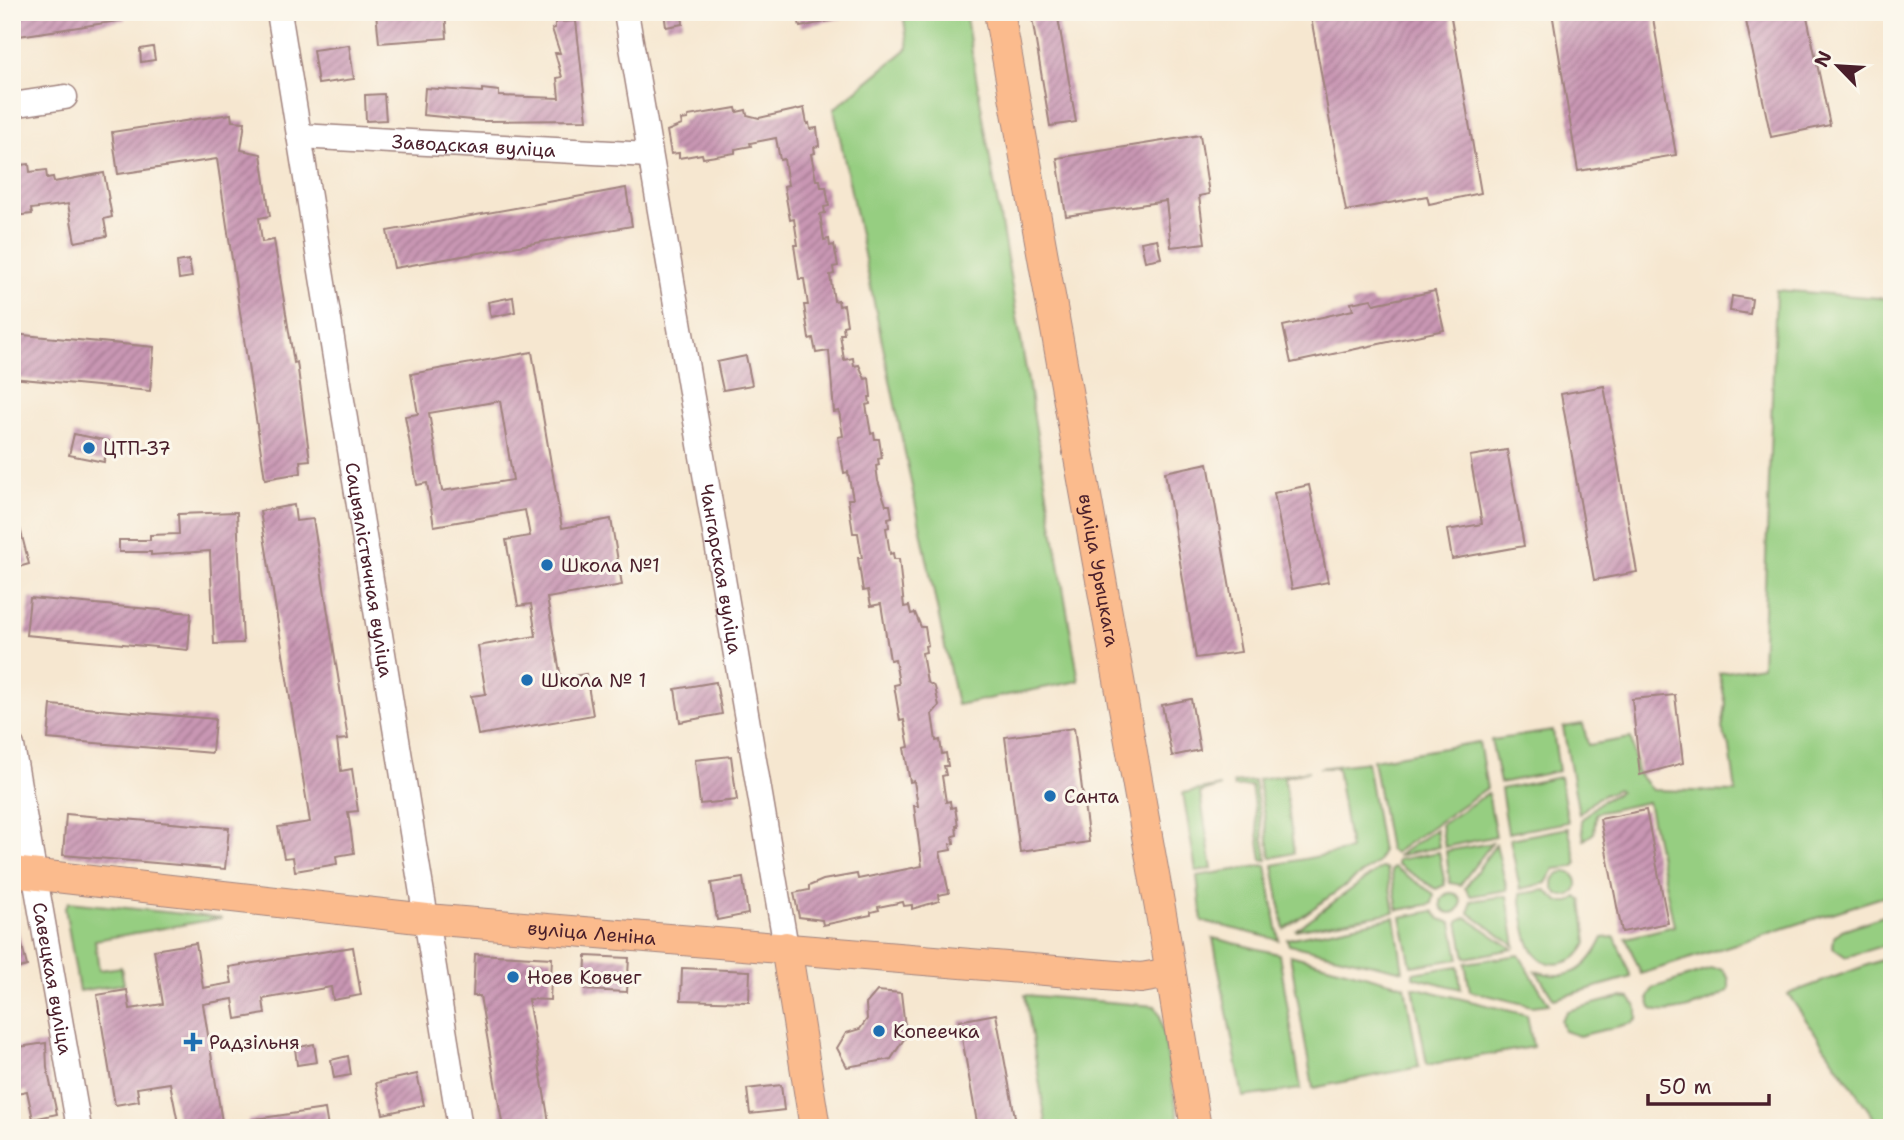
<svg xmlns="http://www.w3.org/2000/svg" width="1904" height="1140" viewBox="0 0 1904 1140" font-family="'Shantell Sans',sans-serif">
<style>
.green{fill:#96ce81;stroke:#707656;stroke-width:2}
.building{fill:url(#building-hatch);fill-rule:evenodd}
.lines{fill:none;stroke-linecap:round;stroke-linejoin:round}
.minor-casing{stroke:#a0837e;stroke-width:27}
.major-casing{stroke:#a0837e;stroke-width:32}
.minor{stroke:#fff;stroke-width:24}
.major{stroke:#fbbb8d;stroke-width:30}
.poi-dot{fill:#1f6fb2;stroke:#fbf7ec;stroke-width:2.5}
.labels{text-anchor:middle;stroke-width:6;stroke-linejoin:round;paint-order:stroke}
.street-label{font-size:19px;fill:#4a1f2b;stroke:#fbf7ec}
.poi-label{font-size:19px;fill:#4a1f2b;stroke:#fbf7ec;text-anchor:start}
</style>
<defs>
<pattern id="building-hatch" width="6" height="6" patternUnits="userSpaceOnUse" patternTransform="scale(1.75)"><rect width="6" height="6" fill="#c997b4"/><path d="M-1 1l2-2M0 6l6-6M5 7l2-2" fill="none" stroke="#a57b93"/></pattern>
</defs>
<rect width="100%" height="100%" fill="#fbf7ec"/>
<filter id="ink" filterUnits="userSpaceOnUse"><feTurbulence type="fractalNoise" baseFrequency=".0143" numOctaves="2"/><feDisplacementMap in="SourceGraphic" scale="14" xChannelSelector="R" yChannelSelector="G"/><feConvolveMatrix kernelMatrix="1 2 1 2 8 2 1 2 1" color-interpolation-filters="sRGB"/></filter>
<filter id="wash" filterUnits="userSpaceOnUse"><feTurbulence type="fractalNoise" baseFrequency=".00686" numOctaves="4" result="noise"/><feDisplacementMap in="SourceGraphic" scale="28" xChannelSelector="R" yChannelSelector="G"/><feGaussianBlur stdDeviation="1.57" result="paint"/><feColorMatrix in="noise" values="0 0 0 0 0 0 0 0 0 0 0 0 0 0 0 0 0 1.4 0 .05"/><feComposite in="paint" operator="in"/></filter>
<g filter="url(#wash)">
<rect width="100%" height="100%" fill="#f6e7d0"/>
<g class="green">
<polygon points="903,12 965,12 1079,681 957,705 834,109 908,48"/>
<polygon points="1776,290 1892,299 1892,894 1641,974 1626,938 1674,926 1648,802 1596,813 1594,833 1584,840 1581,820 1600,802 1620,792 1618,789 1597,798 1579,814 1563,727 1583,724 1588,745 1631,738 1637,772 1652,790 1736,792 1730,748 1722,729 1726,704 1719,673 1762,666"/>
<polygon points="1553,731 1559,771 1500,783 1491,740"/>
<polygon points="1479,742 1487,788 1394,853 1389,850 1373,760"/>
<polygon points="1367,762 1382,852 1378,862 1284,929 1273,865 1350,850 1337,768 1319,768"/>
<polygon points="1309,771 1284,777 1294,853 1271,858 1258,779"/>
<polygon points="1560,777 1568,822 1508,833 1501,789"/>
<polygon points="1254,781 1267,860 1262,860 1251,786 1234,787 1233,783"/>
<polygon points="1221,786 1200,793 1212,869 1196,871 1183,793"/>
<polygon points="1488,793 1496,836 1445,847 1441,825"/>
<polygon points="1568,828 1577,863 1573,867 1554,869 1546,883 1520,889 1510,839"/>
<polygon points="1436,829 1439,847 1397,856"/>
<polygon points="1492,843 1460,885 1450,883 1446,851"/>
<polygon points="1496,844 1507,890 1471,896 1465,888"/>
<polygon points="1439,852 1445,885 1436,889 1397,864 1397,860"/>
<polygon points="1266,865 1279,940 1202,921 1197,876"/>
<polygon points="1394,867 1434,894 1432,904 1398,910 1391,870"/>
<polygon points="1381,868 1387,869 1394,912 1295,930"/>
<circle cx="1565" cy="884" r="12"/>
<path d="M 1546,890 L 1559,902 L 1570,902 L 1577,897 L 1582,901 L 1587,943 C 1583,953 1573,961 1562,963 C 1524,970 1524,919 1520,894 Z"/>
<circle cx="1451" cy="903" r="10"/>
<polygon points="1507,896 1515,946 1469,913 1471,901"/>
<polygon points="69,902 222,918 95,940 99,970 121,967 124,984 79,991 65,908"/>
<polygon points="1433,911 1440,919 1452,923 1459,959 1411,966 1401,917"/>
<polygon points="1892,913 1892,943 1846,957 1833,948 1834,937 1842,930"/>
<polygon points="1395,917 1403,971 1289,945 1287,939"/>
<polygon points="1466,917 1513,949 1465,958 1458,922"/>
<path d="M 1615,937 L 1631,977 L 1554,999 L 1536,971 C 1571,983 1589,968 1603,938 Z"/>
<polygon points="1213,938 1279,954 1301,1089 1243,1097"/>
<polygon points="1290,955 1405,986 1419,1067 1313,1088"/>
<polygon points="1519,955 1549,1004 1532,1006 1470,991 1465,963"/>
<polygon points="1892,956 1892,1128 1881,1128 1788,994"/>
<polygon points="1458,966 1461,989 1413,977 1413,973"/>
<path d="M 1711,969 L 1722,969 L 1729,979 L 1729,990 C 1718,1001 1664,1019 1651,1008 L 1648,998 L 1653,988 Z"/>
<polygon points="1413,987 1527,1015 1533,1047 1427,1065"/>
<polygon points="1025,995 1155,1006 1160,1015 1180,1128 1047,1128"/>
<polygon points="1620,997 1630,998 1637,1008 1637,1019 1632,1023 1579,1036 1564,1031 1561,1020 1567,1011"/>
</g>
<g id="blocks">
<g class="building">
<polygon points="12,12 124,12 125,20 12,37"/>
<polygon points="376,12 445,12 447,38 379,43"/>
<polygon points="664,12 682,12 683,24 666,27"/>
<polygon points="797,12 844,12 844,18 800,27"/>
<polygon points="1031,12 1057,12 1076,122 1050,126"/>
<polygon points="1310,12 1450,12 1481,193 1429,204 1427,196 1346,211"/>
<polygon points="1552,12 1652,12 1676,155 1578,171"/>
<polygon points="1744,12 1806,12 1830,125 1771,137"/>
<polygon points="576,21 587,120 482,121 423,115 425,88 482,92 482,89 499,91 499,96 559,98 557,78 562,77 555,53 560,53 552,29 555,28 555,22"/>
<polygon points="349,45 354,79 318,84 313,50"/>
<polygon points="153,47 155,60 141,62 140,49"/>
<polygon points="384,94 386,120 366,121 365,95"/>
<polygon points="736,108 737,112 746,110 747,115 759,118 804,108 807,124 809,123 810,129 817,128 819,146 814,147 815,153 811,154 816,180 820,180 821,187 826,187 829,206 824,207 825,213 820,214 824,240 829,239 830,246 834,245 838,266 833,267 834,274 830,275 834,301 838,300 839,306 844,305 847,325 843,326 844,334 840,334 844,360 853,358 854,366 859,365 865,379 869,378 871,397 869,397 870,404 866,405 871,434 874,433 875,439 879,439 882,458 878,459 879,465 876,466 878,481 886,505 890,505 892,517 888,518 889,527 886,528 890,554 893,553 894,559 899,559 904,607 909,606 911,614 915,613 921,627 925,627 928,645 925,646 926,652 922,653 924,665 927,682 935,687 939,706 932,714 936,741 940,740 942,754 946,753 948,766 944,766 946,775 942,776 946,802 950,801 951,808 955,807 958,826 956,826 957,835 953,836 954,843 950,844 951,850 940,852 949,893 938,895 939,901 912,909 912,905 904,906 903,902 878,907 879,910 871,912 871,915 823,925 822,920 799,917 794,893 809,890 809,886 823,880 857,874 858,879 922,866 914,806 918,806 914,781 910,782 904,748 909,747 904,720 900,721 894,685 899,684 895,659 890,660 881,604 871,606 868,590 863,591 858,558 862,558 858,533 853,533 848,499 853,499 848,472 844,473 838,437 843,436 839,411 834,412 829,351 816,353 813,338 809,339 804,305 808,305 804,279 799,279 794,245 798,245 794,219 790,220 784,186 788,185 784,159 780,160 776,138 750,143 751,146 735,149 735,153 703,158 702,154 679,158 679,153 671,154 667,131 682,125 681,120 688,119 688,116"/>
<polygon points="231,114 232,121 245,122 241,150 261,154 270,216 259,218 262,242 274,240 294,363 297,362 310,460 300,461 301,473 265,479 217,159 118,174 112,132"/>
<polygon points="1200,135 1209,194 1199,196 1205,243 1171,247 1166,201 1066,216 1057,158"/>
<polygon points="29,164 30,172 46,170 47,178 53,177 54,182 104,173 112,217 104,219 107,236 75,242 68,204 31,209 32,214 12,216 12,166"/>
<polygon points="626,188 632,226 394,268 387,231"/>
<polygon points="1157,239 1161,258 1145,261 1141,242"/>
<polygon points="189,260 192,277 179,279 177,262"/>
<polygon points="1435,291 1444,330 1291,363 1283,326 1353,310 1351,303 1371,299 1374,304"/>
<polygon points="1732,296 1752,299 1750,314 1730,311"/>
<polygon points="513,297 515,312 491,317 488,302"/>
<polygon points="12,334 154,347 150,391 12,378"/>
<path d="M 532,352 L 562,528 L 611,519 L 622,585 L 547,598 L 561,678 L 586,674 L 593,715 L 478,735 L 471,696 L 486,694 L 478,646 L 536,636 L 531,604 L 518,606 L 506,540 L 530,536 L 525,510 L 434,526 L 427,483 L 417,485 L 405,416 L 418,414 L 411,374 ZM 500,401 L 513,480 L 442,491 L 429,413 Z"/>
<polygon points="746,356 752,385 723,390 717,362"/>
<polygon points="1604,386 1637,572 1594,580 1561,394"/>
<polygon points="74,434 109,441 104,462 69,455"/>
<polygon points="1507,450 1524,546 1452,559 1447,530 1482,524 1470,456"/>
<polygon points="1208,463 1241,652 1196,658 1165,472"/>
<polygon points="1309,485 1328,582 1292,589 1274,493"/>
<polygon points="294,505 296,521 313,519 348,739 337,740 341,771 352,769 358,811 348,812 354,853 336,856 337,864 295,871 293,857 284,858 278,827 310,822 260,511"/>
<polygon points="237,512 243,643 214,644 210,551 151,555 151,552 119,552 119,540 150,540 150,535 179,534 178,514"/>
<polygon points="12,516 17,516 29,564 12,569"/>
<polygon points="30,598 191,613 188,650 26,635"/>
<polygon points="716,682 722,714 680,722 675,689"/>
<polygon points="1675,695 1683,763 1640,775 1632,699"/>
<polygon points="1191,699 1200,750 1172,756 1162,705"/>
<polygon points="51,705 215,719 212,753 48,739"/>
<polygon points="1074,728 1089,842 1020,852 1005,737"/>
<polygon points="731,756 737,800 700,804 695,760"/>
<polygon points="1646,810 1668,923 1622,932 1600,819"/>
<polygon points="66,814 229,828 225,869 63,855"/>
<polygon points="743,878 748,914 717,920 711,883"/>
<polygon points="17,925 27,966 12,970 12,926"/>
<polygon points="196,943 203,988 232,983 229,967 353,947 361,995 333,1000 331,987 263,999 265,1014 236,1019 233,999 203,1004 223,1128 179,1128 170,1083 137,1088 139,1101 115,1105 97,995 127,990 130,1009 163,1004 154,950"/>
<polygon points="475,954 552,958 550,1000 528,999 550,1128 503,1128 480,996 473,996"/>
<polygon points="586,956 629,958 627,992 585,990"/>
<polygon points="682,968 750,971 749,1002 681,1000"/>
<polygon points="877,991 901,993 906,1036 891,1059 847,1067 837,1048 846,1033 860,1029 867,1019 866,1004"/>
<polygon points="996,1014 1017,1128 978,1128 959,1021"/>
<polygon points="46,1043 47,1068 57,1114 33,1119 27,1091 12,1094 12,1048"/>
<polygon points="314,1044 317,1062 297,1065 295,1048"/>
<polygon points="348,1056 351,1075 334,1078 331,1060"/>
<polygon points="417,1074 424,1105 383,1114 376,1083"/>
<polygon points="781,1085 784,1110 750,1114 747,1089"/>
<polygon points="325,1109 328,1128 248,1128 248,1120"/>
</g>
</g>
</g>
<g filter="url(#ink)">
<use href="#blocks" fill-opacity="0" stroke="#a0837e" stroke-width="2"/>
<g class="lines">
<defs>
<g id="minor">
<path id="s1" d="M 279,12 L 460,1128"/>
<path id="s2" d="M 626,12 L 786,947"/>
<polyline points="12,105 65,97"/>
<path id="s3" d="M 299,136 L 649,155"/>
<path id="s4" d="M 12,746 L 79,1128"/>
</g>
<g id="major">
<path id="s5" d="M 999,12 L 1163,925 L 1196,1128"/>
<path id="s6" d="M 12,872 L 427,919 L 1141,978 L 1170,973"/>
<polyline points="786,947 815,1128"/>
</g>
</defs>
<use href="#minor" class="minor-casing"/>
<use href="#major" class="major-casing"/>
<use href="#minor" class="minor"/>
<use href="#major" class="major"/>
</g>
</g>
<g class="poi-dot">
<circle cx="89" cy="448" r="7"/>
<circle cx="547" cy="565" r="7"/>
<circle cx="527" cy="680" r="7"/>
<circle cx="1050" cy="796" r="7"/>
<circle cx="513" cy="977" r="7"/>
<circle cx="879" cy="1031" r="7"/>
<path d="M189.5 1031.5h7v7h7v7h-7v7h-7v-7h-7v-7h7z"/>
</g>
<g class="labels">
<g class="street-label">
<text dy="7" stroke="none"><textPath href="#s3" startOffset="175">Заводская вуліца</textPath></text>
<text dy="7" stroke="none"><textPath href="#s1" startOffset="565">Сацыялістычная вуліца</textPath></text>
<text dy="7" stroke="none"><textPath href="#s2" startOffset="565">Чангарская вуліца</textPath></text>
<text dy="7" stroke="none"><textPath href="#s5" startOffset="567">вуліца Урыцкага</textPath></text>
<text dy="7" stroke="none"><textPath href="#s6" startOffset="583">вуліца Леніна</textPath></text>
<text dy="7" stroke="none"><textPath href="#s4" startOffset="236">Савецкая вуліца</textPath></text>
</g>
<g class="poi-label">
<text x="103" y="455">ЦТП-37</text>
<text x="561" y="572">Школа №1</text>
<text x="541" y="687">Школа № 1</text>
<text x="1064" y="803">Санта</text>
<text x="527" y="984">Ноев Ковчег</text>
<text x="893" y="1038">Копеечка</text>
<text x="209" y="1049">Радзільня</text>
</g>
</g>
<rect width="1904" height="1140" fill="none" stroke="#fbf7ec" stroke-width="42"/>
<g transform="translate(1838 66) rotate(295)" stroke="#fbf7ec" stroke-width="5" paint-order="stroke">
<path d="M0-5L12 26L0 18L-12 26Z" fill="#4a1f2b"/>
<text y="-10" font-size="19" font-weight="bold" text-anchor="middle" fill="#4a1f2b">N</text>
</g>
<path d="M1648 1094v10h121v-10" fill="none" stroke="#4a1f2b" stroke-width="3.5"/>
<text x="1659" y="1094" font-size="21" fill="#4a1f2b" stroke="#fbf7ec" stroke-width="5" paint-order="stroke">50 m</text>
</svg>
